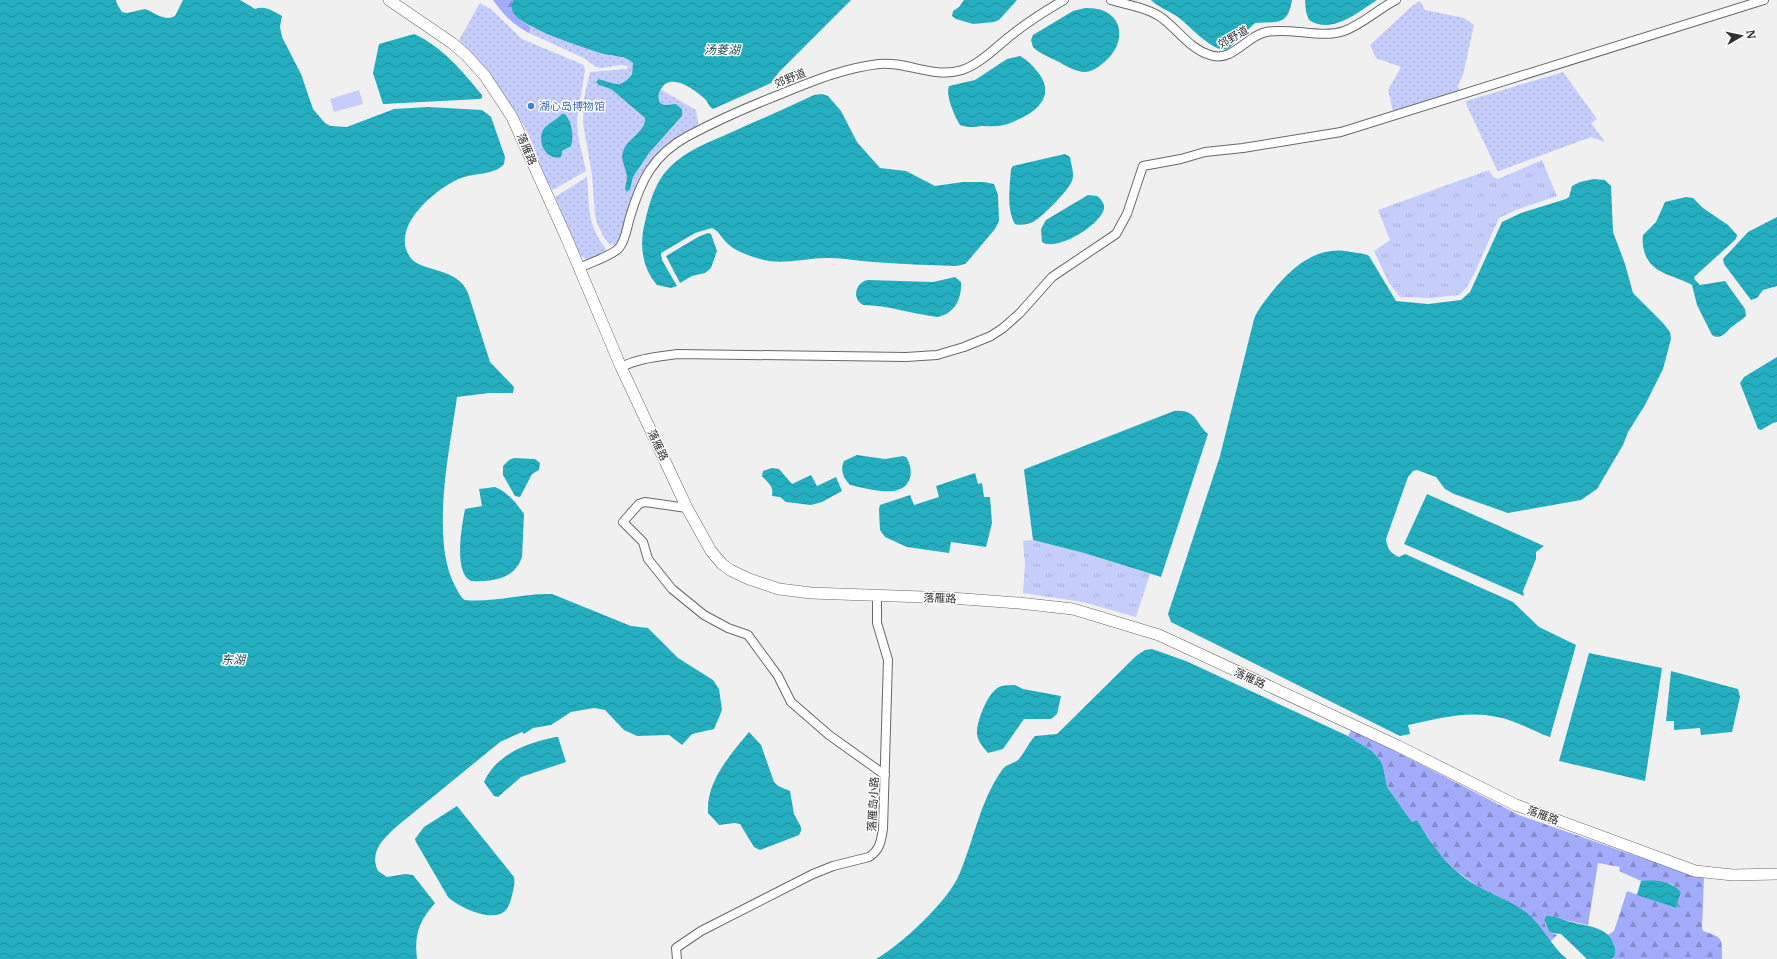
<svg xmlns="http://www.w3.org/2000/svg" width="1777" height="959" viewBox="0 0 1777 959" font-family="Merriweather,'Noto Sans SC',serif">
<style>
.grass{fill:url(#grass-dots);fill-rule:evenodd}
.forest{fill:url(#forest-firs)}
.park{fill:url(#park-tufts)}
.pitch{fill:#c5cdfa}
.water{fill:url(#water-waves)}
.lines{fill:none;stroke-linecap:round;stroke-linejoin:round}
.street-casing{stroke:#68696a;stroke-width:10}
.secondary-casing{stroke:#68696a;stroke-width:12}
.street{stroke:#fff;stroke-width:8}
.secondary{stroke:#fff;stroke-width:11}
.shop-dot{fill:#3f7fe0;stroke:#fdfdfe;stroke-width:1.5}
.labels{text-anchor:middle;stroke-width:3;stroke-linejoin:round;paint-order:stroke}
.street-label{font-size:11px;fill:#2f2f2f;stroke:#fdfdfe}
.shop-label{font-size:11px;fill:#366cbe;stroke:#fdfdfe;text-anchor:start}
.water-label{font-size:12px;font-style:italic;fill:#1b5159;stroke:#fdfdfe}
</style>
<defs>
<pattern id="grass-dots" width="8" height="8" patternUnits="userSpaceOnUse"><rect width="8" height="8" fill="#c5cdfa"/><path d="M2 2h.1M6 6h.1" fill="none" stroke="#aab0d7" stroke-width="1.8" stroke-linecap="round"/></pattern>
<pattern id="forest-firs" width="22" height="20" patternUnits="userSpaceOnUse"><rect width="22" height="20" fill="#a2acfa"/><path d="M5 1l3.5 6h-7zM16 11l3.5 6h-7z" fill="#848ccb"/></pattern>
<pattern id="park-tufts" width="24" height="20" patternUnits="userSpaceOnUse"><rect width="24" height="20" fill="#c5cdfa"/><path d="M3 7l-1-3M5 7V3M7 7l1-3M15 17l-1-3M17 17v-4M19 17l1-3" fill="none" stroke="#aab0d7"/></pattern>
<pattern id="water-waves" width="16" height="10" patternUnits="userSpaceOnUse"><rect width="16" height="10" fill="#24aec0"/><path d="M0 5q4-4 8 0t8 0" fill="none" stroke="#208e9c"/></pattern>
</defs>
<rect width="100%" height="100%" fill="#f0f0f1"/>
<g class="grass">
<polygon points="1420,1 1425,10 1464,18 1474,25 1463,75 1458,85 1459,90 1393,111 1388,90 1401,67 1376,58 1370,45 1412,6"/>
<path d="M 480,3 L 492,10 L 522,39 L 584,65 L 585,70 L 577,120 L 578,136 L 586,171 L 553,190 C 545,182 535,147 528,134 C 509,97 487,70 459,40 ZM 562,114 L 568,118 L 572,135 L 568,148 L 551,157 C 542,151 541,140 543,130 Z"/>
<path d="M 531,27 L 605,54 L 628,59 L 633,63 C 634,71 628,85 618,85 C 612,85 605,81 599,79 L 597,84 L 611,89 L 645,118 C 646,131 629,138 624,149 C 620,159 626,167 627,177 C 627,181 625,185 625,189 L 628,191 L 633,177 L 649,153 L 682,116 L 682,109 L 676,104 L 664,105 L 660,103 L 658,97 L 660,89 L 696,110 L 699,128 L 681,137 L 640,180 L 616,246 L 608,243 L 603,236 L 597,223 L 595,215 L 592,175 L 583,123 L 584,98 L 590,72 L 627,69 L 628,66 L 621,65 L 602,68 L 596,67 L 584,58 L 529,33 Z"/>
<polygon points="1563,72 1597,119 1591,123 1605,142 1591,137 1499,171 1497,170 1466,104 1466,101"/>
<path d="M 587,177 C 590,211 586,223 608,252 C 598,256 588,263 580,255 L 555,197 Z"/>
</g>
<g class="forest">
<path d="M 493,0 L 513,0 C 511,15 520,20 531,27 L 529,33 C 513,25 503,14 493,0 Z"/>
<path d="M 1352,729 L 1519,815 L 1636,856 L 1704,877 L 1702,928 L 1703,931 C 1723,938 1722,937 1722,959 L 1612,959 C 1619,952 1614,942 1608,935 L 1614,931 L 1627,891 L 1676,908 L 1681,892 L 1672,884 L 1658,881 L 1641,881 L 1619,871 L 1620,867 L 1598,863 L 1588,925 L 1546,916 L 1544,920 C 1546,928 1549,933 1557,935 L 1550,942 L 1529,915 L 1479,887 L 1455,870 L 1438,853 L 1417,820 L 1412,822 L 1387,787 L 1383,766 L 1380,760 L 1372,751 L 1348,736 Z"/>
</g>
<g class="park">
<polygon points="1542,160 1557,196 1516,210 1499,218 1475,272 1467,287 1459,295 1430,298 1400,297 1389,283 1374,251 1390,240 1378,210 1489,170 1493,177 1498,179"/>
<polygon points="1033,540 1084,553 1150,574 1136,617 1083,602 1023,593 1025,565 1023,541"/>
</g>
<polygon class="pitch" points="359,90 363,104 334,112 330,99"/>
<g class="water">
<path d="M 0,0 L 116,0 L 117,4 L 122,12 L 127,13 L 145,9 C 154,12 164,22 175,16 L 183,0 L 240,0 L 255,9 C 265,5 273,11 282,16 L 280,27 L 282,37 L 301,74 L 313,109 L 325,123 L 330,126 L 347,127 L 394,109 L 428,107 L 482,110 L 491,117 L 505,157 L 504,164 C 495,175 474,173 461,178 C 436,188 389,227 410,257 C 421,273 457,266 468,293 L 490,362 L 514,387 L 513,393 L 489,393 L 457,397 C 450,448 430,539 455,586 C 458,591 460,597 465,600 C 494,603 523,593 552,594 L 631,626 L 648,628 L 678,658 L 713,680 L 719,689 L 722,710 L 714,729 L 692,734 L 682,745 L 669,735 L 637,736 L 624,730 L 605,710 L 594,708 L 571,712 L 551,725 L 533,728 L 524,734 L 522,732 L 500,742 L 396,827 C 383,839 369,852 378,871 L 387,877 L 405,874 L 413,875 L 435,903 C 419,921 414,935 417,959 L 0,959 Z"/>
<path d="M 513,0 L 851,0 L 779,72 L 771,83 L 713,109 C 709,107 708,102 705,99 C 695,90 669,70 660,91 C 658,95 658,98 660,103 L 664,105 L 676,104 L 682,109 L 682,116 L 649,153 L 633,177 L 630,189 L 627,192 L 625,189 C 625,185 627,181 627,177 C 626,167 619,159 624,149 C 629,138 646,131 645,118 L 611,89 L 599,85 L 596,82 L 599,79 C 615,84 621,89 632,74 L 633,63 C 627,56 613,56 604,54 C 585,48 521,28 513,12 C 511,8 512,4 513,0 Z"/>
<polygon points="964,0 1017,0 999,20 994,22 973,24 956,19 952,16 953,11 959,7"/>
<path d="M 1151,0 L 1292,0 C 1288,27 1276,21 1255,23 L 1229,48 C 1216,57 1188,24 1178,17 C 1169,11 1158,7 1151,0 Z"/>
<path d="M 1305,0 L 1377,0 C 1358,12 1332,35 1309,20 L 1306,12 Z"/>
<path d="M 1085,8 C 1124,6 1130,43 1102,64 C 1097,68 1091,72 1085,72 C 1075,72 1065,65 1057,61 C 1049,57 1039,53 1033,47 L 1031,40 L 1033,35 L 1073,11 Z"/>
<path d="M 414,34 C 443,47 462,71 482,95 L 482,98 L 480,99 L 383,104 L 373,73 L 379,44 Z"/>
<path d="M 1020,56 C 1028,60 1035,68 1040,75 C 1058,102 1026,118 1004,125 C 997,127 989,126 982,126 C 975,127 967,128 960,125 C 955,117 945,95 949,86 L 975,80 L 1007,59 Z"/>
<path d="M 822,94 L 828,96 L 841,111 L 857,142 L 880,168 L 906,171 L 935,186 L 963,182 L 984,182 L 994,184 L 998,195 L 999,221 L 995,229 L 968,261 L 965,264 L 956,266 C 928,265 900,264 873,262 C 858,261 844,258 830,258 C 807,257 783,266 760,259 C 747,255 734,251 725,241 C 721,236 718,231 712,228 L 695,233 L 661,253 L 662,260 L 677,286 L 671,288 L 657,285 C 642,268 639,244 645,222 C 649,204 655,182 669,168 C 686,150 710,142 732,132 C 759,120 787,108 814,95 Z"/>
<path d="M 562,114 L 565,114 C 572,122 574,137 571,146 L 562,151 L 561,157 C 546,161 537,142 543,130 C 546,125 557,119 562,114 Z"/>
<path d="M 1065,154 L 1070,157 C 1071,165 1075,174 1072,181 C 1068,191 1042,217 1033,222 C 1028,224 1021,226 1015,224 C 1006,209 1010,185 1011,169 L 1013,166 Z"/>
<path d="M 1594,179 L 1605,180 L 1611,186 L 1613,232 L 1625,264 L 1633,293 L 1663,323 L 1670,332 L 1671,339 L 1663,369 L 1645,405 L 1628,432 L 1623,445 L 1597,489 L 1581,500 L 1508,513 L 1454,494 L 1445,489 L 1436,477 L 1417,470 L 1413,471 L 1408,477 L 1386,539 C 1387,548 1390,553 1399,557 L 1405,554 L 1513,602 L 1539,627 L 1576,645 L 1550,737 C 1533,731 1515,720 1497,717 C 1467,710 1437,719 1408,725 L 1410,734 L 1400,736 L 1171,622 L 1168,614 L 1220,456 L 1254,319 C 1258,309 1265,301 1271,293 C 1291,268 1317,244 1351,252 C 1357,253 1364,253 1369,256 L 1396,301 L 1428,304 L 1461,300 L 1470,292 L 1502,222 L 1521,213 L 1566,199 L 1569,197 L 1572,186 L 1580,182 Z"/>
<path d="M 1088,195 L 1097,196 C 1101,199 1105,204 1104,209 C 1100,225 1057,252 1042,242 L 1041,229 L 1046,220 Z"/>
<path d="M 1686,197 L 1693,198 L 1703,208 L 1728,225 L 1737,235 L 1736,239 L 1694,277 L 1695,280 L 1700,285 L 1725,281 L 1745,309 L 1746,316 C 1742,320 1738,322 1733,326 C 1726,331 1722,341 1712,335 L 1697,305 L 1692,285 C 1675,275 1653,275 1645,254 C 1643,248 1642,241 1643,235 L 1656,222 L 1665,202 Z"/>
<polygon points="1777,217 1777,286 1763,290 1757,298 1751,300 1724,264 1723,259 1748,232"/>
<polygon points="708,233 711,234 717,251 711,268 705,273 692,276 680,283 666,256 698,237"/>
<path d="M 955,277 L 961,282 C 962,298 955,314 937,317 C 912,314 888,305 863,305 C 851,298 856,282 868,280 L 933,282 Z"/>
<polygon points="1777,357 1777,422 1773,423 1761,430 1758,429 1740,383 1744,377"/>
<path d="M 1174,411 C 1197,409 1195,423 1208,434 L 1161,577 L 1084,553 L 1033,540 L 1024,470 L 1025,469 Z"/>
<path d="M 857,455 L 885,459 L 903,456 L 906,457 C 910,463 912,471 910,478 C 903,501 866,488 850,485 C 843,478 840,469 844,461 Z"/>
<polygon points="514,458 535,459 540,463 539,470 532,474 520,497 515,496 503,475 503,466 509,460"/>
<path d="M 772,468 L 779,469 L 792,484 L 811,475 L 817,486 L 836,477 L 842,491 L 822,502 L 811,505 L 786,502 L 780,497 L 772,496 C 774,486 768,483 762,476 L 763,471 Z"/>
<polygon points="975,473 978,484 982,483 984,497 990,497 992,523 986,547 951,542 949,553 907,547 885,537 880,530 879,509 880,505 910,495 914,505 939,497 936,486"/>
<path d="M 495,487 C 508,492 516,503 524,514 L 522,557 C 514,580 492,582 471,581 C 453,573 462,525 465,509 L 482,506 L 479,489 Z"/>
<polygon points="1427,494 1544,546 1536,552 1536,559 1523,591 1524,596 1404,544"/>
<path d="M 1152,649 L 1186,661 L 1348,736 L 1372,751 L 1380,760 L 1383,766 L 1387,787 L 1412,822 L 1417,820 C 1435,850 1450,871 1481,888 C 1497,897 1516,903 1529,915 C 1544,928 1551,946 1567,959 L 876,959 C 901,945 948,901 959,875 C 974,840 980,801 1002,770 C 1006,764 1014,764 1019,759 C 1025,752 1029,742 1035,736 L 1057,734 L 1136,656 L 1145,650 Z"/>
<polygon points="1589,653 1662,668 1645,781 1559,761"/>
<polygon points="1671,671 1738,689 1740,697 1732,732 1701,735 1700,728 1674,730 1674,721 1666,721"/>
<path d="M 1015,685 L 1023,689 L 1061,696 L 1057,714 L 1051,719 L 1024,719 L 1003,749 L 988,753 C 983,747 978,742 977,734 C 976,722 989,688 1002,686 C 1006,685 1011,685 1015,685 Z"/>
<path d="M 749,732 L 761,745 L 774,782 L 778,786 L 790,791 L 794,814 L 801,827 L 801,831 L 799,835 L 760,850 L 754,847 L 740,824 L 735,823 L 719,825 L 708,813 C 706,781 731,754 749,732 Z"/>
<path d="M 556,737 L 558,737 L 566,762 L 521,777 L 498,797 L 494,796 L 484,782 C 496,754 529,742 556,737 Z"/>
<path d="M 457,806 L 514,877 C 515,883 514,888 512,895 C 511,900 509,907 505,911 C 492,923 458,907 448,897 L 416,842 L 415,839 L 424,827 Z"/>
<path d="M 1641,881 C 1657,880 1669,880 1681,892 L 1676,908 L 1637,895 Z"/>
<path d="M 1546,916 C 1555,916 1563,920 1571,922 C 1588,927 1610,926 1615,948 C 1616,953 1615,956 1612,959 L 1587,959 L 1561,934 L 1552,933 L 1549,931 L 1544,920 Z"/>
</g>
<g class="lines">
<defs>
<g id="street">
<path d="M 1111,0 C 1127,5 1149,8 1162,18 C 1179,31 1190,49 1210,55 C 1232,63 1246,36 1266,32 C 1290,27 1322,39 1344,31 C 1363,24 1378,9 1396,0"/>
<path d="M 579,268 C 589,263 612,256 619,248 C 626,240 627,226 630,217 C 641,180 653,155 688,136 C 718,120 750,106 781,94 C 813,81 844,68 879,64 C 907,61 933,79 962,70 C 980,64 995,48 1009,37 C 1026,23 1045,11 1064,0"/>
<path d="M 621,367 C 639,358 657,357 677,354 L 906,357 L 937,355 L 964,347 L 991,336 L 1003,328 L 1020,313 L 1052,277 L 1116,234 L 1127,214 L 1143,166 L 1181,159 L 1205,152 L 1243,148 L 1341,132 L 1764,0"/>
<polyline points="687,508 645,502 639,504 623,522 643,542 648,559 672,589 704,615 728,628 748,635 778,676 791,702 829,735 885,775"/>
<path d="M 677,959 L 676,948 L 701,931 L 813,874 L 833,866 L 869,857 C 880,850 881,841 883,829 L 888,660 L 877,623 L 877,596"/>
</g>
<polyline id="secondary" points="389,0 452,43 466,55 485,76 512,117 567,239 621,367 687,508 711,551 722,564 730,570 749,579 779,589 811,593 951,598 1019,603 1073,609 1159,635 1398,746 1516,805 1695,871 1733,875 1777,874"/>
</defs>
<use href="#street" class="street-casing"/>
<use href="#secondary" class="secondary-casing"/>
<use href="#street" class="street"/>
<use href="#secondary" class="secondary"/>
</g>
<circle class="shop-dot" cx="531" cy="106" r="4"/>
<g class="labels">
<g class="street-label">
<text transform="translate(1233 37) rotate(-30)" y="4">郊野道</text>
<text transform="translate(790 78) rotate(-22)" y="4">郊野道</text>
<text transform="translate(527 149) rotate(67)" y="4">落雁路</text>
<text transform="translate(658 445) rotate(65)" y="4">落雁路</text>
<text transform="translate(940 598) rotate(2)" y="4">落雁路</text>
<text transform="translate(1250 678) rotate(25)" y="4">落雁路</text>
<text transform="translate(873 804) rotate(-87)" y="4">落雁岛小路</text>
<text transform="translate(1543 815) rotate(20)" y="4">落雁路</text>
</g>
<g class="shop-label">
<text x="539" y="110">湖心岛博物馆</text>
</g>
<g class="water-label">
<text x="722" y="54">汤菱湖</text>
<text x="233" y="664">东湖</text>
</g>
</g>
<g transform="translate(1741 36) rotate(81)" stroke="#fdfdfe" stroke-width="3" paint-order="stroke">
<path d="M0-3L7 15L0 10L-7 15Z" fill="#2f2f2f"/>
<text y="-6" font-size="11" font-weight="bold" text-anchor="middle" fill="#2f2f2f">N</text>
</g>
</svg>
